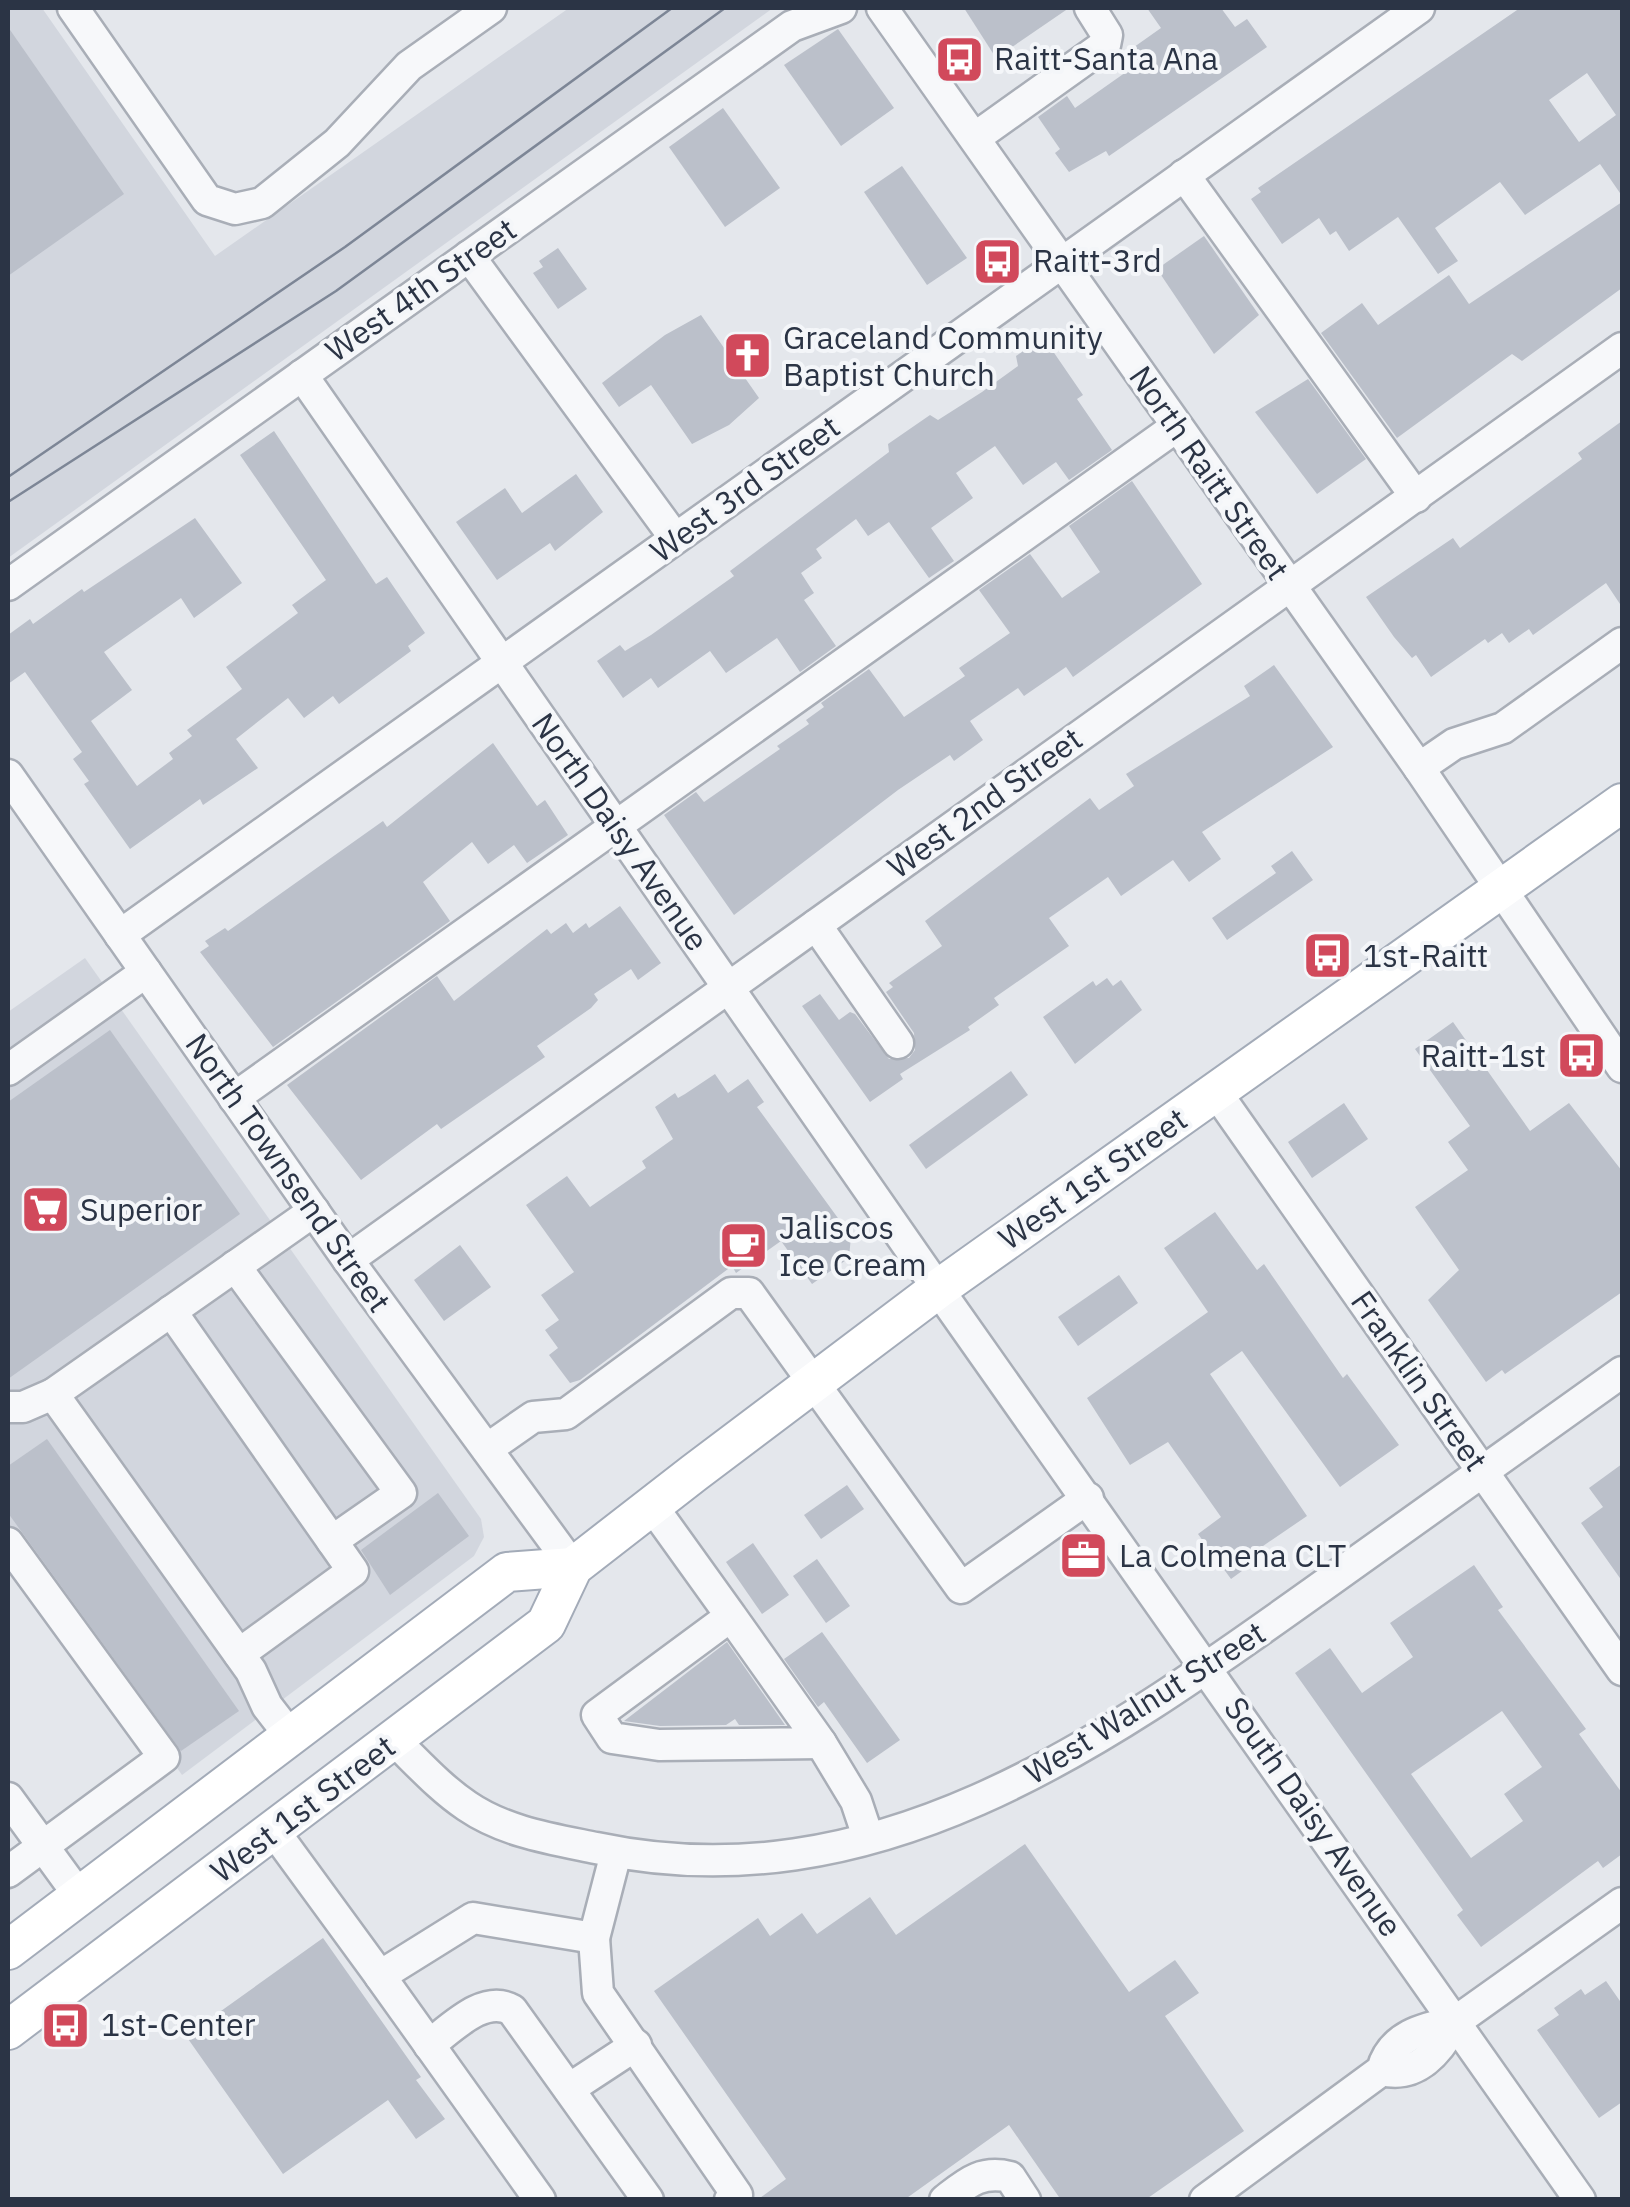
<svg xmlns="http://www.w3.org/2000/svg" width="1630" height="2207" viewBox="0 0 1630 2207" font-family="'IBM Plex Sans',sans-serif">
<style>
.built{fill:#d2d6de}
.building{fill:#bbc0ca;fill-rule:evenodd}
.lines{fill:none;stroke-linecap:round;stroke-linejoin:round}
.minor-casing{stroke:#a9aeb7;stroke-width:35}
.major-casing{stroke:#a3abb8;stroke-width:42}
.minor{stroke:#f7f8fa;stroke-width:30}
.major{stroke:#fff;stroke-width:38}
.tram{stroke:#7d8696;stroke-width:2.5}
.labels{text-anchor:middle;stroke-width:8;stroke-linejoin:round;paint-order:stroke}
.poi-label{font-size:32px;fill:#2b3445;stroke:#f4f6f9;text-anchor:start}
.street-label{font-size:32px;fill:#2b3445;stroke:#f4f6f9}
</style>
<rect width="100%" height="100%" fill="#e4e7ec"/>
<g class="built">
<polygon points="8,8 42,8 215,256 569,8 773,8 8,558"/>
<polygon points="85,958 481,1519 484,1537 474,1556 182,1775 8,1525 8,1012"/>
</g>
<g class="building">
<polygon points="964,8 1069,8 996,58"/>
<polygon points="1147,8 1221,8 1235,27 1247,19 1267,47 1109,156 1106,151 1069,172 1055,153 1060,149 1038,117 1067,96 1075,108 1129,70 1120,57 1161,28"/>
<path d="M 1520,8 L 1622,8 L 1622,196 L 1600,164 L 1525,215 L 1500,182 L 1435,228 L 1458,261 L 1438,274 L 1398,217 L 1349,251 L 1336,231 L 1330,235 L 1319,218 L 1282,244 L 1251,199 L 1261,192 L 1258,188 ZM 1587,73 L 1616,115 L 1579,142 L 1549,100 Z"/>
<polygon points="8,27 124,194 8,276"/>
<polygon points="838,29 894,108 841,146 784,65"/>
<polygon points="723,108 780,188 725,227 669,147"/>
<polygon points="902,166 967,258 927,285 864,192"/>
<polygon points="1622,202 1622,288 1522,361 1512,354 1397,438 1321,333 1362,303 1378,325 1449,275 1469,304"/>
<polygon points="1204,236 1259,315 1214,354 1157,269"/>
<polygon points="558,248 587,289 558,309 533,273 543,267 539,261"/>
<polygon points="701,315 759,398 729,425 692,444 651,385 619,407 602,383 665,335"/>
<polygon points="1039,340 1044,347 1048,344 1083,395 1077,399 1112,450 1069,480 1056,462 1023,485 995,446 956,473 973,498 931,528 954,561 929,578 889,522 868,536 856,519 816,549 822,558 801,573 814,593 804,600 836,646 800,672 777,638 726,673 710,651 658,688 651,678 623,698 597,661 620,645 625,651 651,635 734,576 730,571 889,452 888,444 930,415 938,420 982,392 1018,366 1016,356"/>
<polygon points="1308,379 1366,459 1317,494 1255,412"/>
<polygon points="1622,421 1622,607 1606,583 1533,635 1529,629 1509,643 1502,633 1488,643 1485,639 1431,677 1416,655 1412,658 1394,637 1366,597 1453,538 1460,548 1582,459 1578,453"/>
<polygon points="274,431 376,584 387,577 425,633 408,646 411,651 339,704 333,696 304,718 288,698 236,739 258,768 203,805 200,799 130,849 84,784 89,781 73,759 82,752 25,672 8,684 8,635 30,619 33,624 82,589 84,592 195,518 242,583 194,618 181,598 104,652 132,690 91,721 137,786 173,759 169,753 192,736 187,730 242,689 226,667 298,613 292,605 326,580 240,455"/>
<polygon points="576,474 603,512 555,551 550,543 497,580 456,522 505,488 522,513"/>
<polygon points="1132,481 1202,584 1073,677 1066,667 1024,696 1018,688 970,721 983,740 954,761 950,755 898,790 734,915 664,815 696,792 704,802 780,749 777,746 809,724 806,720 824,707 821,703 869,669 904,717 965,676 959,668 1010,633 979,590 1030,554 1062,598 1100,572 1069,526"/>
<polygon points="1274,665 1333,747 1202,832 1221,859 1189,882 1173,860 1121,896 1108,877 1049,918 1069,946 994,998 999,1005 968,1027 970,1030 900,1074 903,1079 870,1102 802,1006 820,994 839,1020 850,1012 855,1014 889,1059 909,1058 915,1050 914,1033 886,992 893,987 889,983 942,946 925,921 1090,798 1099,810 1134,786 1126,774 1250,696 1244,686"/>
<polygon points="493,743 537,806 545,800 568,835 527,863 514,845 488,864 472,842 423,882 450,921 273,1047 200,952 209,946 205,941 225,928 228,931 383,821 387,827"/>
<polygon points="1292,851 1313,880 1227,940 1212,918 1276,873 1271,866"/>
<polygon points="620,906 661,963 638,980 631,969 594,994 598,1000 591,1008 537,1046 545,1057 441,1129 437,1124 361,1180 287,1085 437,976 454,1001 547,929 551,934 566,923 573,933 586,923 589,928"/>
<polygon points="1107,978 1113,986 1121,980 1142,1010 1075,1064 1043,1017 1093,981 1096,986"/>
<polygon points="1453,1022 1530,1131 1569,1103 1622,1171 1622,1292 1505,1374 1502,1370 1486,1382 1428,1300 1459,1270 1415,1207 1468,1170 1448,1142 1470,1126 1415,1049"/>
<polygon points="110,1030 240,1214 8,1379 8,1102"/>
<polygon points="1011,1071 1028,1095 926,1169 909,1145"/>
<polygon points="715,1074 728,1093 748,1079 764,1102 757,1107 851,1236 849,1258 812,1284 781,1241 736,1273 732,1266 580,1380 570,1383 549,1355 558,1348 545,1330 559,1320 541,1295 574,1272 526,1205 567,1176 590,1207 646,1168 642,1161 673,1139 655,1107 675,1093 678,1098 685,1094"/>
<polygon points="1344,1103 1368,1139 1312,1178 1288,1142"/>
<polygon points="1215,1212 1257,1270 1264,1264 1343,1378 1347,1374 1399,1445 1340,1487 1242,1351 1210,1374 1307,1516 1263,1546 1268,1552 1231,1579 1198,1534 1221,1517 1168,1442 1130,1465 1087,1398 1208,1312 1164,1248"/>
<polygon points="460,1245 491,1287 444,1321 414,1280"/>
<polygon points="1119,1275 1138,1303 1078,1346 1058,1317"/>
<polygon points="47,1439 239,1711 181,1751 8,1513 8,1466"/>
<polygon points="1622,1464 1622,1581 1581,1523 1603,1507 1589,1488"/>
<polygon points="847,1485 864,1509 821,1539 804,1515"/>
<polygon points="438,1493 469,1536 390,1595 361,1550"/>
<polygon points="753,1543 789,1595 762,1614 726,1562"/>
<polygon points="817,1559 850,1606 826,1623 793,1576"/>
<path d="M 1474,1565 L 1503,1607 L 1498,1610 L 1586,1729 L 1579,1734 L 1622,1793 L 1622,1854 L 1603,1868 L 1598,1861 L 1481,1947 L 1457,1915 L 1463,1910 L 1295,1673 L 1330,1648 L 1362,1693 L 1413,1657 L 1390,1623 ZM 1502,1711 L 1542,1767 L 1504,1794 L 1523,1821 L 1471,1858 L 1411,1774 Z"/>
<polygon points="822,1632 900,1740 867,1763 824,1702 818,1707 784,1659"/>
<polygon points="727,1642 785,1725 739,1725 735,1719 726,1725 660,1726 624,1721"/>
<polygon points="1025,1844 1129,1992 1175,1960 1199,1993 1165,2016 1244,2131 1145,2200 1061,2200 1009,2125 904,2200 757,2200 786,2179 654,1991 758,1918 770,1936 802,1913 817,1934 870,1897 896,1935"/>
<polygon points="323,1938 421,2077 416,2080 445,2119 416,2139 388,2100 283,2174 186,2036"/>
<polygon points="1606,1981 1622,2004 1622,2102 1599,2118 1537,2030 1559,2015 1554,2008 1581,1989 1585,1995"/>
</g>
<g class="lines">
<defs>
<g id="minor">
<polyline points="73,8 207,200 235,209 262,203 337,143 409,66 491,8"/>
<polyline points="882,8 1419,768 1622,1067"/>
<polyline points="976,137 1105,45 1107,35 1090,8"/>
<polyline points="1184,175 1416,497"/>
<polyline points="469,256 675,538"/>
<polyline points="302,375 938,1289 1580,2200"/>
<polyline points="8,585 792,26 841,8"/>
<polyline points="1419,768 1454,744 1503,728 1622,643"/>
<polyline points="8,775 348,1260 573,1567"/>
<polyline points="816,925 898,1043"/>
<polyline points="120,935 1419,8"/>
<polyline points="8,1070 146,972"/>
<polyline points="1216,1092 1622,1670"/>
<polyline points="234,1098 1176,427"/>
<polyline points="348,1260 1622,348"/>
<polyline points="235,1266 401,1493 332,1541 353,1571 239,1654"/>
<polyline points="171,1311 332,1541"/>
<polyline points="8,1407 23,1407 53,1394"/>
<polyline points="487,1449 533,1417 566,1414 731,1293 749,1293 961,1588 1088,1498"/>
<polyline points="652,1506 731,1616 597,1715 612,1738 659,1745 821,1743 731,1616"/>
<polyline points="8,1543 164,1757 8,1872"/>
<polyline points="291,1737 267,1706 251,1671 53,1394 314,1211"/>
<path d="M 394,1740 C 417,1762 440,1788 467,1806 C 505,1832 552,1839 596,1848 C 874,1907 1101,1744 1314,1592 C 1417,1519 1520,1446 1622,1372"/>
<polyline points="821,1743 856,1801 868,1837"/>
<polyline points="8,1798 80,1897"/>
<polyline points="274,1831 380,1976 473,1918 594,1938 616,1853"/>
<polyline points="594,1938 598,1993 737,2195 730,2200"/>
<polyline points="380,1976 540,2200"/>
<path d="M 429,2045 C 452,2028 484,1994 512,2010 L 648,2200"/>
<path d="M 1382,2070 C 1418,2079 1440,2050 1455,2022"/>
<polyline points="569,2089 636,2045"/>
<path d="M 945,2200 C 967,2183 981,2170 1010,2177 L 1025,2200"/>
<path d="M 1205,2200 L 1382,2070 C 1391,2036 1423,2028 1455,2022 L 1622,1903"/>
</g>
<g id="major">
<polyline points="8,1950 507,1572 573,1567"/>
<polyline points="8,2030 546,1624 573,1567 694,1473 938,1289 1622,803"/>
</g>
</defs>
<use href="#minor" class="minor-casing"/>
<use href="#major" class="major-casing"/>
<use href="#minor" class="minor"/>
<use href="#major" class="major"/>
<g class="tram">
<polyline points="8,477 345,247 672,8"/>
<polyline points="8,502 336,291 725,8"/>
</g>
</g>
<defs>
<symbol id="bus-square" viewBox="-11 -11 22 22"><rect x="-9" y="-9" width="18" height="18" rx="4" fill="#d1495b" stroke="#f4f6f9"/><path d="M-5-6H5V4H4V6H2V4H-2V6H-4V4H-5ZM-3.5-4V0h7V-4ZM-3.5 1.2v1.5H-2V1.2ZM2 1.2v1.5H3.5V1.2Z" fill="#fff"/></symbol>
<symbol id="church-square" viewBox="-11 -11 22 22"><rect x="-9" y="-9" width="18" height="18" rx="4" fill="#d1495b" stroke="#f4f6f9"/><path d="M-1.2-6h2.4v3.5h3.3v2.4h-3.3V6h-2.4V-.1h-3.3v-2.4h3.3Z" fill="#fff"/></symbol>
<symbol id="supermarket-square" viewBox="-11 -11 22 22"><rect x="-9" y="-9" width="18" height="18" rx="4" fill="#d1495b" stroke="#f4f6f9"/><path d="M-6-5.5h2.5l.6 2H6L4.5 2H-2.5L-4.4-4H-6ZM-1.5 3.2a1.3 1.3 0 1 0 .1 0ZM3 3.2a1.3 1.3 0 1 0 .1 0Z" fill="#fff"/></symbol>
<symbol id="cafe-square" viewBox="-11 -11 22 22"><rect x="-9" y="-9" width="18" height="18" rx="4" fill="#d1495b" stroke="#f4f6f9"/><path d="M-5.5-4.5H6V0H3Q3 3.5 0 3.5H-2.5Q-5.5 3.5-5.5 0ZM3-3.2v2h1.7v-2ZM-6 4.5H4V6H-6Z" fill="#fff"/></symbol>
<symbol id="office-square" viewBox="-11 -11 22 22"><rect x="-9" y="-9" width="18" height="18" rx="4" fill="#d1495b" stroke="#f4f6f9"/><path d="M-6-3h4V-5.5h4V-3h4V5H-6ZM-1-4.5V-3h2v-1.5ZM-6 0V1H6V0Z" fill="#fff"/></symbol>
</defs>
<g fill-rule="evenodd">
<use href="#bus-square" x="932" y="32" width="55" height="55"/>
<use href="#bus-square" x="970" y="234" width="55" height="55"/>
<use href="#church-square" x="720" y="328" width="55" height="55"/>
<use href="#bus-square" x="1300" y="928" width="55" height="55"/>
<use href="#bus-square" x="1554" y="1028" width="55" height="55"/>
<use href="#supermarket-square" x="18" y="1182" width="55" height="55"/>
<use href="#cafe-square" x="716" y="1218" width="55" height="55"/>
<use href="#office-square" x="1056" y="1528" width="55" height="55"/>
<use href="#bus-square" x="38" y="1998" width="55" height="55"/>
</g>
<g class="labels">
<g class="poi-label">
<text x="994" y="70">Raitt-Santa Ana</text>
<text x="1033" y="272">Raitt-3rd</text>
<text x="783" y="349">Graceland Community<tspan x="783" dy="37">Baptist Church</tspan></text>
<text x="1363" y="967">1st-Raitt</text>
<text x="1546" y="1067" text-anchor="end">Raitt-1st</text>
<text x="80" y="1221">Superior</text>
<text x="779" y="1239">Jaliscos<tspan x="779" dy="37">Ice Cream</tspan></text>
<text x="1119" y="1567">La Colmena CLT</text>
<text x="101" y="2036">1st-Center</text>
</g>
<g class="street-label">
<text transform="translate(421 290) rotate(-35)" y="11">West 4th Street</text>
<text transform="translate(1209 473) rotate(55)" y="11">North Raitt Street</text>
<text transform="translate(745 489) rotate(-36)" y="11">West 3rd Street</text>
<text transform="translate(985 803) rotate(-36)" y="11">West 2nd Street</text>
<text transform="translate(620 832) rotate(55)" y="11">North Daisy Avenue</text>
<text transform="translate(288 1173) rotate(55)" y="11">North Townsend Street</text>
<text transform="translate(1093 1179) rotate(-35)" y="11">West 1st Street</text>
<text transform="translate(1419 1381) rotate(55)" y="11">Franklin Street</text>
<text transform="translate(1145 1703) rotate(-32)" y="11">West Walnut Street</text>
<text transform="translate(303 1809) rotate(-37)" y="11">West 1st Street</text>
<text transform="translate(1313 1817) rotate(55)" y="11">South Daisy Avenue</text>
</g>
</g>
<rect width="1630" height="2207" fill="none" stroke="#2b3445" stroke-width="20"/>
</svg>
